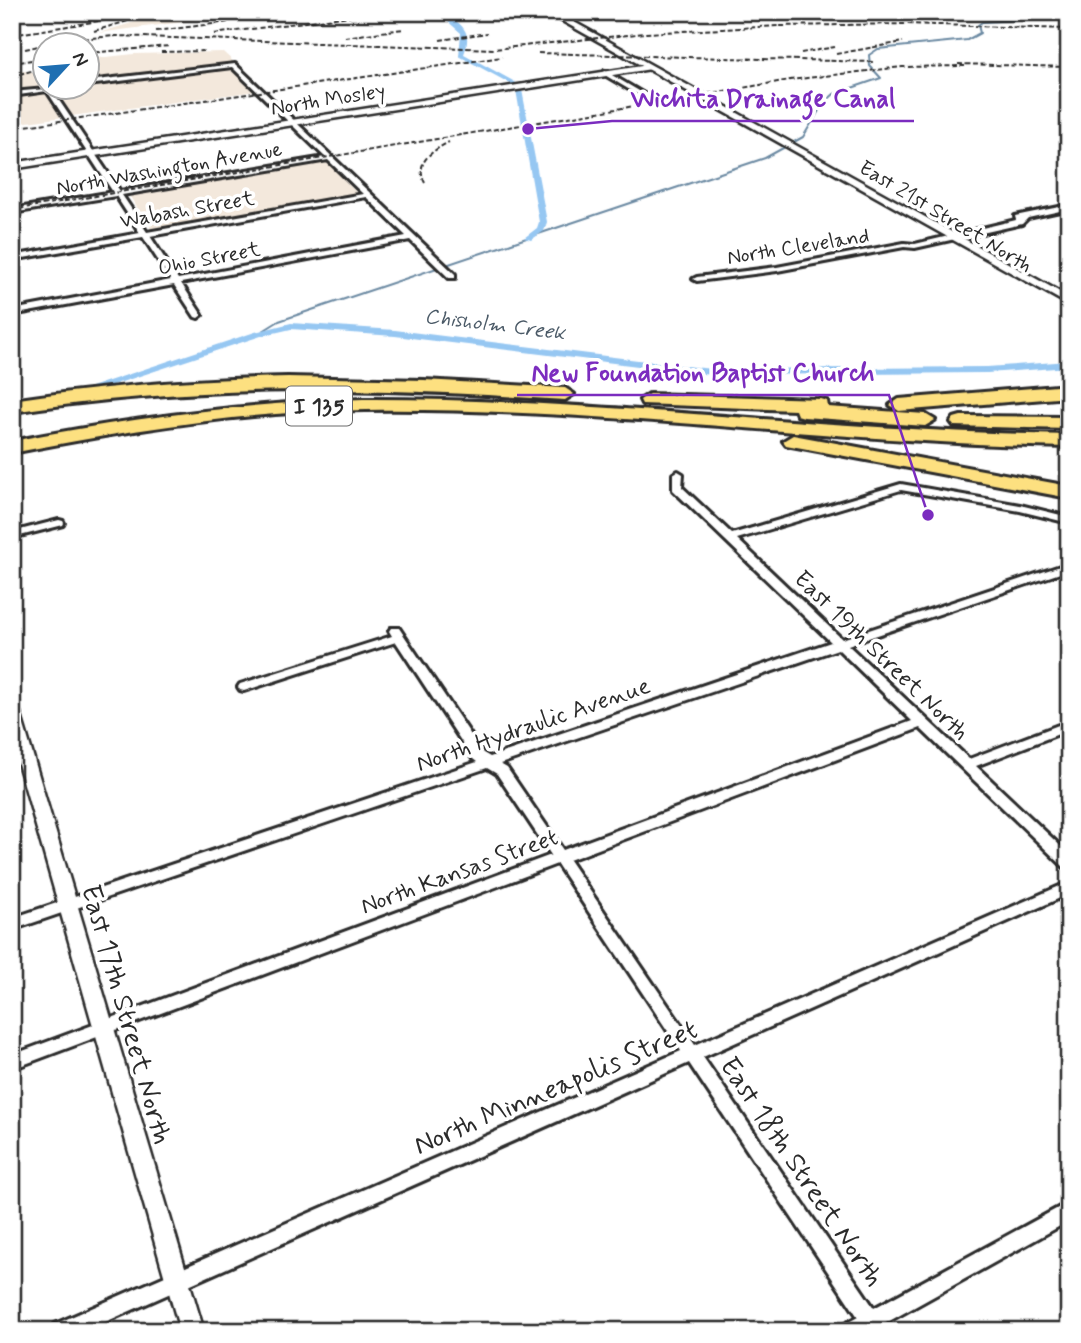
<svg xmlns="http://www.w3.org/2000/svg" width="1081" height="1343" viewBox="0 0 1081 1343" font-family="Mynerve,sans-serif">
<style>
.built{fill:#f3e8dc}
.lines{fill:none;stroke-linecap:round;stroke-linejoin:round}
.stream{stroke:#6b89a2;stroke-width:2}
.canal{fill:#96c7f2;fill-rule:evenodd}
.minor-casing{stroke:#2b2b2b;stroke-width:6}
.tertiary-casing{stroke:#2b2b2b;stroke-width:5}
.secondary-casing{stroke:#2b2b2b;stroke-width:5}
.motorway-casing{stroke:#2b2b2b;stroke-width:6}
.minor{fill:#fff;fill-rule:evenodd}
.tertiary{fill:#fff;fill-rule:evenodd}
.secondary{fill:#fff;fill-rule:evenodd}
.motorway{fill:#fde080;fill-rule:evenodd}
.rail{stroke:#2b2b2b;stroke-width:2;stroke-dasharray:5 2.5;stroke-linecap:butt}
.wall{fill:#b99976;stroke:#2b2b2b;stroke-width:2}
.labels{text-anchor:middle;stroke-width:7;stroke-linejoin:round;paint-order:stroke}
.far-street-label{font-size:21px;fill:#2b2b2b;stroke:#fff}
.far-water-label{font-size:21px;font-style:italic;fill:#4b5a67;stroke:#fff}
.shield{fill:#fff;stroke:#6b6b6b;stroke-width:2}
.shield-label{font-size:23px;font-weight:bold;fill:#2b2b2b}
.street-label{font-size:24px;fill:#2b2b2b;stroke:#fff}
.near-street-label{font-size:28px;fill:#2b2b2b;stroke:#fff}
.leader{fill:none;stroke:#7b2cbf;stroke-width:2.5}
.callout-dot{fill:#7b2cbf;stroke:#fff;stroke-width:2.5}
.callout-label{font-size:26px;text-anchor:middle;font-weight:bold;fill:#7b2cbf;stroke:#fff;stroke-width:7;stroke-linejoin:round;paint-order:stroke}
</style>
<rect width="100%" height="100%" fill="#fff"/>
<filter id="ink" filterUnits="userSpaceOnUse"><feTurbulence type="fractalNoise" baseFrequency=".0143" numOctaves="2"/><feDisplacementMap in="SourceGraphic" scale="14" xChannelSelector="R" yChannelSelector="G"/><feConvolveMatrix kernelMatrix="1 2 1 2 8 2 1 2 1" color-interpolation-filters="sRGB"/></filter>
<g filter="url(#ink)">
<g class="built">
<polygon points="168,12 260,12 98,33"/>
<polygon points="825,12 969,12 952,15 961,19 845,21"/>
<polygon points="223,52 234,62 232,66 256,91 12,124 12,70 33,72 45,68 46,88 88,88 88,59 134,54"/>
<polygon points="326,161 358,194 152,230 128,194"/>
</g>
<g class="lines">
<polyline class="stream" points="258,334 279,321 765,158 803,137 823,104 834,94 881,78 870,66 869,55 878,49 967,40 980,33 978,25 982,22 1069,17"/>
<g class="canal">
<path d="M 437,12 C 445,12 447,15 453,19 C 468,29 470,37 464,54 L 515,82 L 522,90 L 547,222 L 544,231 L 531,240 L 524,238 L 537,228 L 539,222 L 516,90 L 511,84 L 459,56 L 461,33 Z"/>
<polygon points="291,323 395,330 711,369 987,367 1069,361 1069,367 987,373 711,375 395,336 291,329 261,336 73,398 65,398 64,396 255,332"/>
<polygon points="43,401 48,404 47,406 12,417 12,410"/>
</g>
<defs>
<g id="minor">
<path d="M 235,64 L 455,274 L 455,278 L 449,278 L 410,240 L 181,283 L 202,315 L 198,318 L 195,317 L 174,285 L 12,315 L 12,310 L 171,280 L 143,237 L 12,260 L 12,256 L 140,233 L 116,196 L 12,213 L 12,209 L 113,192 L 47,91 L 12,96 L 12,92 L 57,88 L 52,90 L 120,191 L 325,157 L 232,67 L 88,85 L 88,81 ZM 328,160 L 363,194 L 147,232 L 122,195 ZM 366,197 L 406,236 L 178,279 L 150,236 Z"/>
<polygon points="605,71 651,98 652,99 647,100 603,74"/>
<polygon points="36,72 40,72 46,79 46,86"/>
<polygon points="1069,205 1069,209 1028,218 1022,224 915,248 904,247 777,271 697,281 693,279 697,277 777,267 904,243 915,244 1016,220 1015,216"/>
<path d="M 678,471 L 683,474 L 682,487 L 732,534 L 901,484 L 1020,505 L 1069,517 L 1069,523 L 1020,511 L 901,490 L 737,539 L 842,639 L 1069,563 L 1069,570 L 848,645 L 969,759 L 1069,721 L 1069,730 L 976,766 L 1069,854 L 1069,868 L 1064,867 L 920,728 L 569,860 L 695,1045 L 1069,882 L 1069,894 L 703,1057 L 874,1308 L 1069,1202 L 1069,1221 L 884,1324 L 888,1331 L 842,1331 L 845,1324 L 858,1317 L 689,1063 L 85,1331 L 52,1331 L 55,1324 L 681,1051 L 557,864 L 12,1069 L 12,1055 L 551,855 L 497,774 L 487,768 L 12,930 L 12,918 L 477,762 L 473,759 L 396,642 L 244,691 L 240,690 L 238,687 L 240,684 L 392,636 L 389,631 L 391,628 L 399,628 L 483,753 L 490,757 L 831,642 L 673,490 L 673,474 ZM 838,649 L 912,721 L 563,850 L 507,768 L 500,764 Z"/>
<polygon points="59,520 63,521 64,523 63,525 12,538 12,532"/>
</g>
<g id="tertiary">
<polygon points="648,65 651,69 12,169 12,163"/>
<polygon points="12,707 20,712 204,1331 180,1331 12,742"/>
</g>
<polygon id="secondary" points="546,12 556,12 1069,297 1069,305"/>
<g id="motorway">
<path d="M 288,377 L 424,380 L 565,388 L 574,394 L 565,400 C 376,387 201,383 12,412 L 12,400 C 104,386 195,379 288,377 Z"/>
<polygon points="1069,385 1069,397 899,411 890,405 899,399"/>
<polygon points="649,394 820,399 827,401 828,407 925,414 935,420 925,426 804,417 797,415 795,410 642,404 640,400"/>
<path d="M 363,399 C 599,398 833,432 1069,435 L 1069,447 C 834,443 601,407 366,410 C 247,411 129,430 12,453 L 12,441 C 129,418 245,403 363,399 Z"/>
<polygon points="961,416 1069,417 1069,429 954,426 951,422 954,418"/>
<polygon points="793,435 1069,486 1069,498 786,445 783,441"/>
</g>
</defs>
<use href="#minor" class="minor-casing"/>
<use href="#tertiary" class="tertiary-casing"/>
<use href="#secondary" class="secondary-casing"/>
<use href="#motorway" class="motorway-casing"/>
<use href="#minor" class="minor"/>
<use href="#tertiary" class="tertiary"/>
<use href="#secondary" class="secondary"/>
<use href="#motorway" class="motorway"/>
<g class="rail">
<polyline points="220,20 284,12"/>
<polyline points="94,31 158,12"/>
<polyline points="156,31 229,22"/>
<polyline points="214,34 372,13"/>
<polyline points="12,35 105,20"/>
<polyline points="345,37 403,29"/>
<polyline points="440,40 487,33"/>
<polyline points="25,49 66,40 116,36 494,49 646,33 778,26 906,24 1069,29"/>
<polyline points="161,52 206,51"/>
<polyline points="88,53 170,46"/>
<polyline points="538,53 874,62"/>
<polyline points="801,53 835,47"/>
<polyline points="836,54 903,42"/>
<polyline points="12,63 46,58"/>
<polyline points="958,64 1069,67"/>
<polyline points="12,76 46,67"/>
<polyline points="12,128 502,57"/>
<path d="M 425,183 C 414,162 432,151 449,142"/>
<polyline points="12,210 790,80 902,67 965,66"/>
</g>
</g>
<polygon class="wall" points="1069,239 1069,251 1066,249"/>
</g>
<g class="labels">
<g class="far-street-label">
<text transform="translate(328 99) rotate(-9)" y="7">North Mosley</text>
<text transform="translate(169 168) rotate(-10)" y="7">North Washington Avenue</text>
<text transform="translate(187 209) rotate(-10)" y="7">Wabash Street</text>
<text transform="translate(946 216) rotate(31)" y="7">East 21st Street North</text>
<text transform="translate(798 246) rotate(-9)" y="7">North Cleveland</text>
<text transform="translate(209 258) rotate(-11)" y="7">Ohio Street</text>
</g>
<g class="far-water-label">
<text transform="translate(495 324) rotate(7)" y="7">Chisholm Creek</text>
</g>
<rect class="shield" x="286" y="386.5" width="66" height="39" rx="5"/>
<g class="shield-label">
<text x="319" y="414">I 135</text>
</g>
<g class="street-label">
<text transform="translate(882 655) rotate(44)" y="8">East 19th Street North</text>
<text transform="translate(533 724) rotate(-19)" y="8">North Hydraulic Avenue</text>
<text transform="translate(459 871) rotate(-20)" y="8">North Kansas Street</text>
</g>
<g class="near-street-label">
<text transform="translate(128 1014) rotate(74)" y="10">East 17th Street North</text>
<text transform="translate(555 1086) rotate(-23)" y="10">North Minneapolis Street</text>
<text transform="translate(803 1171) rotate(56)" y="10">East 18th Street North</text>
</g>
</g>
<path class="leader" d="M528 129L612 121H914M928 515L889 395H517"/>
<g class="callout-dot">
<circle cx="528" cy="129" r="7"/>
<circle cx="928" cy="515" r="7"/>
</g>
<g class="callout-label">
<text x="763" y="107">Wichita Drainage Canal</text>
<text x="703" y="381">New Foundation Baptist Church</text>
</g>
<rect width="1081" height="1343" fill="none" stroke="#fff" stroke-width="42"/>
<rect x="21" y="21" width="1039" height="1301" fill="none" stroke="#2b2b2b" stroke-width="2.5" filter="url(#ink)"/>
<g transform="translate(66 66) rotate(64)"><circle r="33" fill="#ffffff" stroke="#aaaaaa" stroke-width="2"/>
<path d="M0-5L12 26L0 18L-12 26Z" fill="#1f6fb2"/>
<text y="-10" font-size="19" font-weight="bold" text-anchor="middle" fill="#2b2b2b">N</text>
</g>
</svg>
